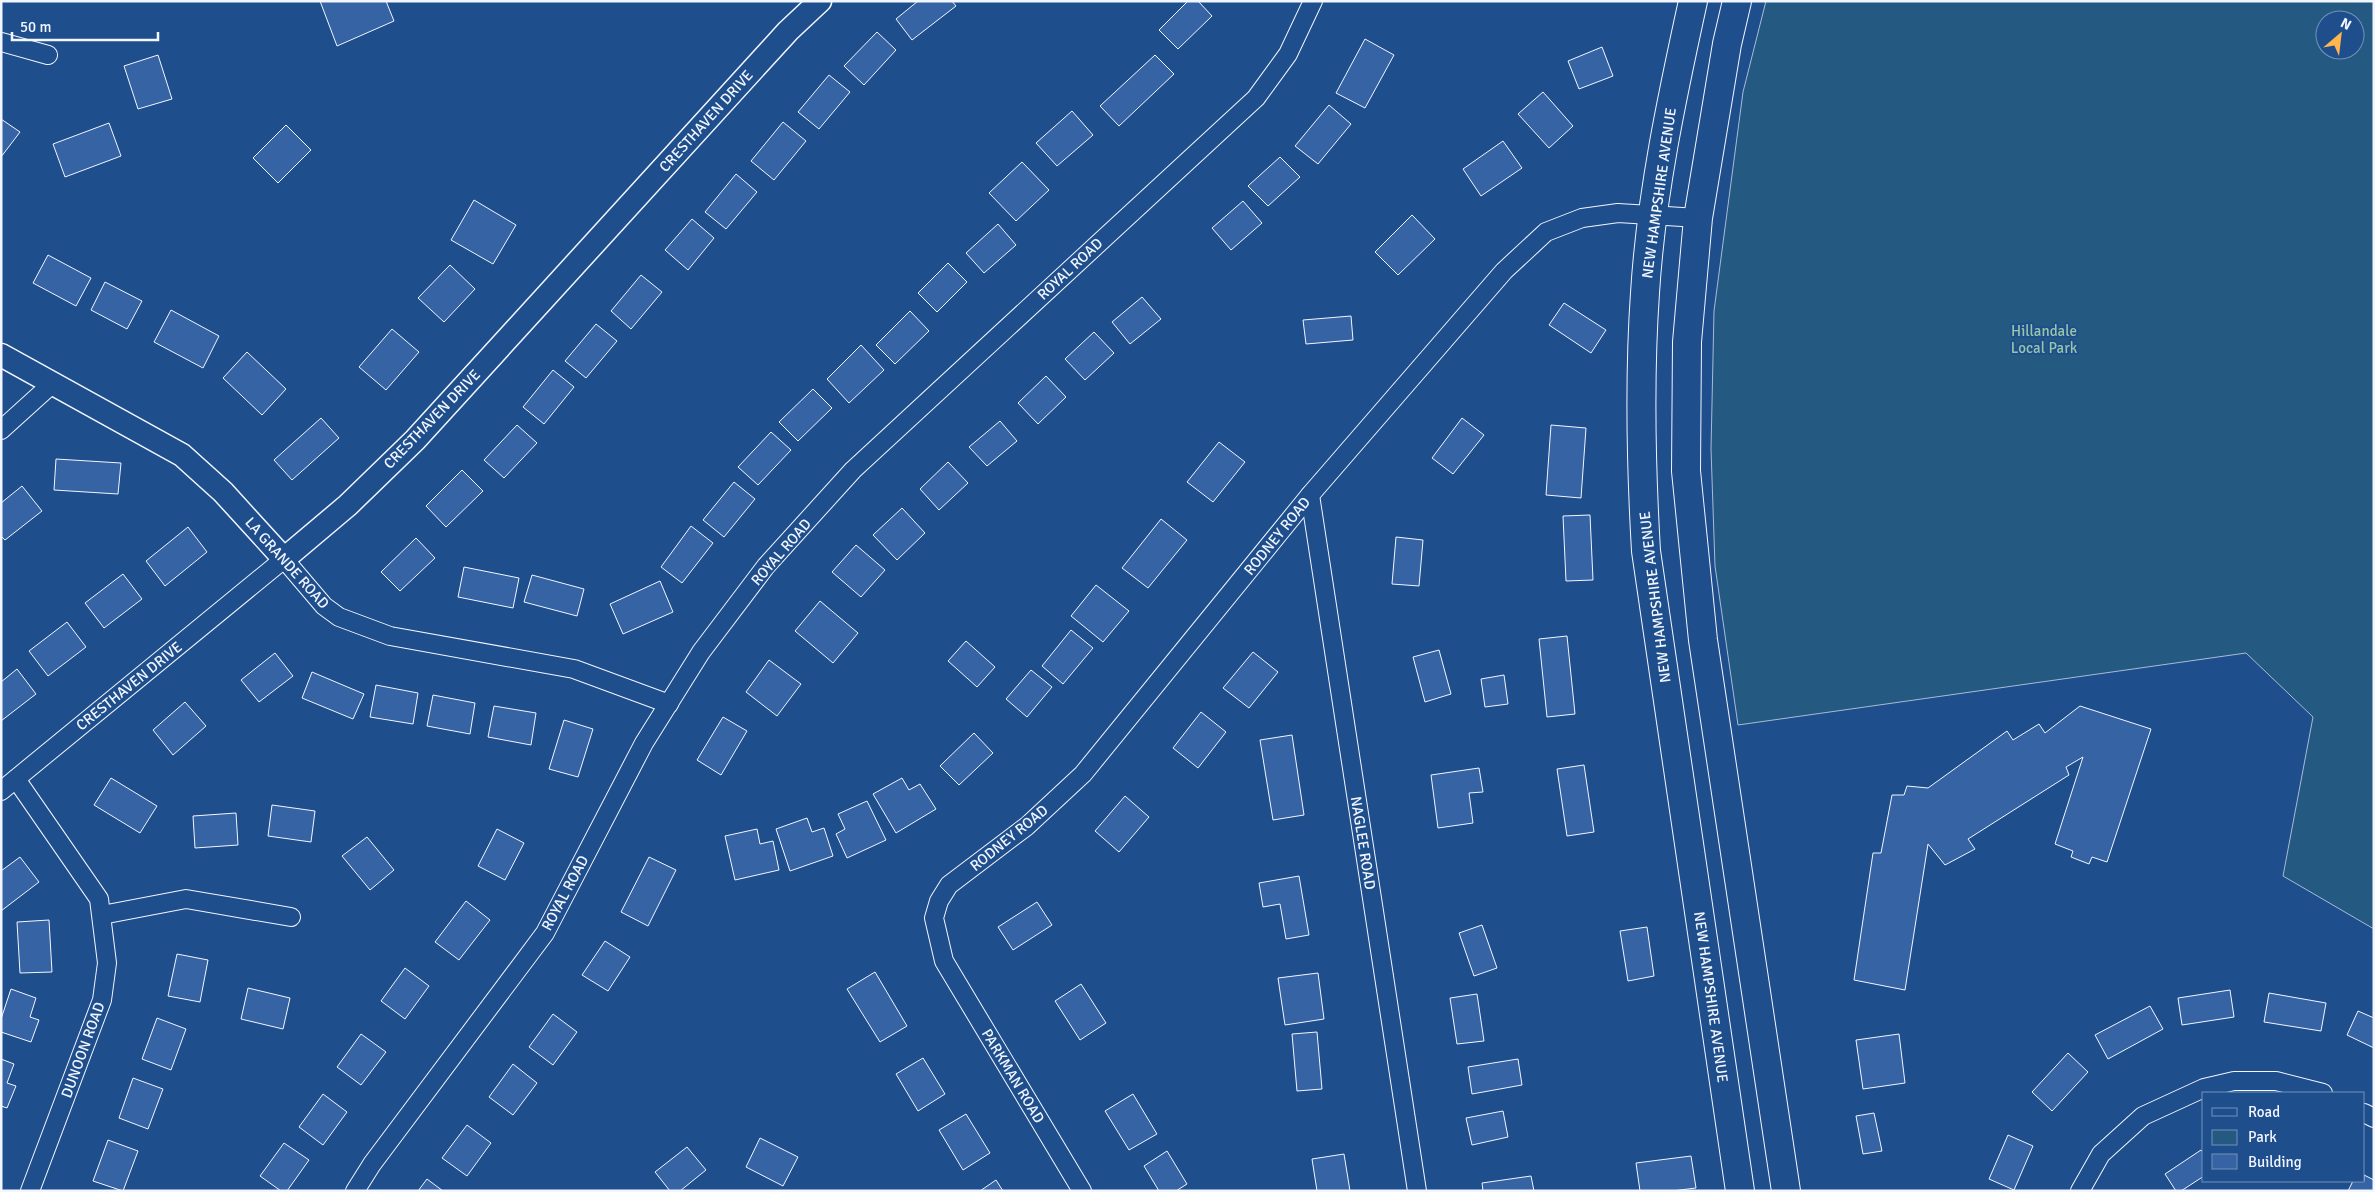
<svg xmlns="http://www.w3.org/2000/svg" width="2375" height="1192" viewBox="0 0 2375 1192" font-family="Signika,sans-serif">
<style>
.green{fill:#245a82;stroke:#a8bbd7;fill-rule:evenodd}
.building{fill:#3563a3;stroke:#f2f6ff}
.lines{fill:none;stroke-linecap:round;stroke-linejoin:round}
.minor-casing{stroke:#f2f6ff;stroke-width:20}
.tertiary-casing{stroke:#f2f6ff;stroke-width:25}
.primary-casing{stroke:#f2f6ff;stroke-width:30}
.minor{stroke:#1f4e8c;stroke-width:18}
.tertiary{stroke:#1f4e8c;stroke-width:22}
.primary{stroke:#1f4e8c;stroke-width:28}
.labels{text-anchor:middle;stroke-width:4;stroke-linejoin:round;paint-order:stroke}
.street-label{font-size:15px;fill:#f2f6ff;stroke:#1f4e8c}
.park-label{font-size:15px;fill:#97c8a6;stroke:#1f4e8c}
</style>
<rect width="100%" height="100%" fill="#1f4e8c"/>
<path class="green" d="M 1766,1 L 2374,1 L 2374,929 L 2283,876 L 2313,717 L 2246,653 L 1738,725 L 1715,566 L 1711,449 L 1714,311 L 1743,92 ZM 2325,20 L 2355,20 L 2355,50 L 2325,50 Z"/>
<g class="building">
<polygon points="320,1 386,1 394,21 337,46"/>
<polygon points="918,1 952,1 956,6 912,40 896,19"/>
<polygon points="1188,1 1198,1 1212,16 1178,49 1159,30"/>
<polygon points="877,32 896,50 864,85 844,66"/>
<polygon points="1365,39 1394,55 1365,108 1336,93"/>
<polygon points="1602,47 1613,76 1579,89 1568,61"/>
<polygon points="158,55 172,99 138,109 124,66"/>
<polygon points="1155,55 1174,74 1119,126 1100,106"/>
<polygon points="829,75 850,92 819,129 798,112"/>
<polygon points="1543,92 1573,126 1549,148 1518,114"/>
<polygon points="1329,105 1351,124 1318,164 1295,146"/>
<polygon points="1072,111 1093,135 1057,166 1036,143"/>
<polygon points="1,119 20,132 1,157"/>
<polygon points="783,122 806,141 774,180 751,161"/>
<polygon points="109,123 121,156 65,177 53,144"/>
<polygon points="286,125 311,150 278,183 253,158"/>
<polygon points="1503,141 1522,168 1481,196 1463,169"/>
<polygon points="1280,157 1300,177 1268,206 1248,186"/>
<polygon points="1022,162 1049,190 1016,221 989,193"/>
<polygon points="736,174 757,192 726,229 705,212"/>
<polygon points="474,200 516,225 493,264 451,240"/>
<polygon points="1243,201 1262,223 1231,250 1212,228"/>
<polygon points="1412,215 1435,239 1398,275 1375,252"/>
<polygon points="692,219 714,238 688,270 665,250"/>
<polygon points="998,224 1016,245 984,273 966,253"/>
<polygon points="48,255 91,278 76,306 33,283"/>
<polygon points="948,263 967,282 937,312 918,293"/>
<polygon points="450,265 475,289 444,322 418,298"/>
<polygon points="641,275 662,292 631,329 611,311"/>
<polygon points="105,282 142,301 127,329 91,310"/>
<polygon points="1142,297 1161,319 1130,344 1112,322"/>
<polygon points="1564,303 1606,330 1591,353 1549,325"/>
<polygon points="171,310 219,336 203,368 154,342"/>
<polygon points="910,311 929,331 895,364 876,345"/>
<polygon points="1351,316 1353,340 1306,344 1303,320"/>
<polygon points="596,324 617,341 586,378 565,361"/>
<polygon points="392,329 419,352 386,390 359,367"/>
<polygon points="1094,332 1114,353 1085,380 1065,359"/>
<polygon points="861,345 884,370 849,403 827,379"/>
<polygon points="247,352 286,389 262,415 223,378"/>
<polygon points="553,370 574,387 544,424 523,407"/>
<polygon points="1046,376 1066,397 1038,424 1018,403"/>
<polygon points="813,389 832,408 798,441 779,422"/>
<polygon points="321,418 339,438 292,480 274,460"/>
<polygon points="1462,418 1484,435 1453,474 1432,458"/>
<polygon points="1000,421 1017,441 987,466 969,447"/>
<polygon points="517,425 537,443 504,478 484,460"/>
<polygon points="1551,425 1586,428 1581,498 1546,495"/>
<polygon points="771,432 791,450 758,485 738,467"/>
<polygon points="1219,442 1245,462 1213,502 1187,482"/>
<polygon points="56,459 121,463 118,494 54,490"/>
<polygon points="948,462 968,483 939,510 920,489"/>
<polygon points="462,470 483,491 446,527 426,506"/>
<polygon points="734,482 755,499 724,537 703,520"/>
<polygon points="22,486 42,511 5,540 1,536 1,503"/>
<polygon points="902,508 925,533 897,560 873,535"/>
<polygon points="1590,515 1593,580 1566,581 1563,516"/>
<polygon points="1161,519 1187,540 1148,588 1122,568"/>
<polygon points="691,526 713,543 682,583 661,567"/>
<polygon points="188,527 207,552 165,586 146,561"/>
<polygon points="1396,537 1423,540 1419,586 1392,584"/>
<polygon points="416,538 435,558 400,591 381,572"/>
<polygon points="856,545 885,570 861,597 832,572"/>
<polygon points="464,567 519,578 513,608 458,597"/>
<polygon points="123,574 142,599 104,628 85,603"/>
<polygon points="532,575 584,589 577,616 524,602"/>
<polygon points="660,581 673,612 623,634 610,604"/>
<polygon points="1096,585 1129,611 1103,642 1071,616"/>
<polygon points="820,601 858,633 833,663 795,631"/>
<polygon points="67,622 86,647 48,676 29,651"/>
<polygon points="1071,630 1093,648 1063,684 1042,666"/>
<polygon points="1567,636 1575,714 1547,717 1539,639"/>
<polygon points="966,641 995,667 977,687 948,661"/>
<polygon points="1439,650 1451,694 1425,702 1413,657"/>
<polygon points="1253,652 1278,672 1249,708 1223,688"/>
<polygon points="275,653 293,676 259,702 241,680"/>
<polygon points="769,660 801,684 777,716 746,692"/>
<polygon points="17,669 36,694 1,721 1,682"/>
<polygon points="1031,670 1052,687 1027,717 1006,699"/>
<polygon points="312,672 364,694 353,719 302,698"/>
<polygon points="1504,675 1508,704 1485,707 1481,679"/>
<polygon points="376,685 418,693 413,724 370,717"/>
<polygon points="433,695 475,703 470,734 427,726"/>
<polygon points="185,702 206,726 173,755 153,730"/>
<polygon points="494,706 536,713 531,745 488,737"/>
<polygon points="2080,706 2151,729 2107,862 2092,857 2089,864 2071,857 2073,851 2055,844 2083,757 2066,767 2069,775 1968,839 1975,849 1945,865 1928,844 1905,990 1854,980 1873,853 1881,853 1892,795 1904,795 1907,786 1928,788 2007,731 2013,740 2039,724 2045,733"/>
<polygon points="1201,712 1226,732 1198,768 1173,748"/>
<polygon points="723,717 747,731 721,775 697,760"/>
<polygon points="564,720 593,729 578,777 549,769"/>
<polygon points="974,733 993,753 959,785 940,766"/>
<polygon points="1292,735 1304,815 1273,820 1260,740"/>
<polygon points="1584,765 1594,832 1567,836 1557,769"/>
<polygon points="1479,768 1483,792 1469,793 1473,823 1438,828 1431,775"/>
<polygon points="111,778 157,806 140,833 94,805"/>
<polygon points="902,778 909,790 920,784 936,809 896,833 873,794"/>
<polygon points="1125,796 1149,817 1119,852 1095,831"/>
<polygon points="867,801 886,840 847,858 836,834 845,829 838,814"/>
<polygon points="272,805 315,811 311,842 268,836"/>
<polygon points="236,813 238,845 195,848 193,816"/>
<polygon points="807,818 812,832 824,828 833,856 790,871 776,829"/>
<polygon points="497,829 524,843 505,880 478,866"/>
<polygon points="757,829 760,844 773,841 779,870 735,880 725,836"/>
<polygon points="367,837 394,870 370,890 342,856"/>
<polygon points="20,857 39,882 1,911 1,871"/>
<polygon points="649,857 676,870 648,926 621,912"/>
<polygon points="1299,876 1309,935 1286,939 1280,904 1263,907 1259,883"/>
<polygon points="466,901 490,920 459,960 435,942"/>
<polygon points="1037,902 1052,925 1013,950 998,927"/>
<polygon points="49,920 52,972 20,973 17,922"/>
<polygon points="1482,925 1497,968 1474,976 1459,933"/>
<polygon points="1647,927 1654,976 1628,981 1620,931"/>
<polygon points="605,941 630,957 608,991 582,975"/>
<polygon points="177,954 208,960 200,1002 168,996"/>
<polygon points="405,968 429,986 405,1019 381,1001"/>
<polygon points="875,972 907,1026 880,1042 847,989"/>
<polygon points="1318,973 1324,1019 1285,1025 1278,978"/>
<polygon points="1081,984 1106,1023 1080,1040 1055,1001"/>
<polygon points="248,988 290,998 283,1029 241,1019"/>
<polygon points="11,989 36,998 30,1017 39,1020 31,1042 1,1032 1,1019"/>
<polygon points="2230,990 2234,1017 2182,1025 2178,998"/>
<polygon points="2269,993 2326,1003 2321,1031 2264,1022"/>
<polygon points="1477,994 1484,1041 1457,1044 1450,998"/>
<polygon points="2150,1006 2163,1029 2108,1059 2095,1035"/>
<polygon points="2358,1011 2374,1018 2374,1048 2347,1035"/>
<polygon points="553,1014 577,1032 553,1065 529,1047"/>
<polygon points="157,1018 186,1029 171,1070 142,1059"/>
<polygon points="1317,1032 1322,1089 1297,1091 1292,1034"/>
<polygon points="361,1034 386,1052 361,1085 337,1067"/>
<polygon points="1899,1034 1905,1083 1863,1089 1856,1040"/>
<polygon points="2068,1053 2088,1072 2052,1111 2032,1092"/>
<polygon points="923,1058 945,1094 918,1111 896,1074"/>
<polygon points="1,1059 14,1064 7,1083 16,1086 7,1108 1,1106"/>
<polygon points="1518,1059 1522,1085 1472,1094 1468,1067"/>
<polygon points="513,1064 537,1083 513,1115 489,1097"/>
<polygon points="133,1078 163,1089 148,1129 119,1118"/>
<polygon points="323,1094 347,1112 323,1145 299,1127"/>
<polygon points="1133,1094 1157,1134 1129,1150 1105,1111"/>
<polygon points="1503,1111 1508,1137 1472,1145 1466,1118"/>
<polygon points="1874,1113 1882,1151 1863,1154 1856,1116"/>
<polygon points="966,1114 990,1153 963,1170 939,1130"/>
<polygon points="467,1125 491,1143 467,1176 442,1158"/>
<polygon points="2008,1135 2033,1146 2014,1190 1989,1179"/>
<polygon points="760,1138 798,1157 783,1186 746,1167"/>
<polygon points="108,1140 138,1151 123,1191 93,1181"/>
<polygon points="284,1143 309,1160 287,1191 281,1191 260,1176"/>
<polygon points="687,1147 706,1170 680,1191 670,1191 655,1172"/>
<polygon points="2201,1150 2204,1154 2204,1176 2181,1191 2176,1191 2165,1174"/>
<polygon points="1167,1151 1187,1184 1176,1191 1159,1191 1144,1166"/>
<polygon points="1344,1154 1350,1191 1317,1191 1312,1159"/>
<polygon points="1691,1156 1696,1188 1672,1191 1640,1191 1636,1163"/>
<polygon points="2364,1175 2374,1180 2374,1191 2348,1191 2353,1181 2364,1181"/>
<polygon points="1531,1176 1534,1191 1483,1191 1482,1183"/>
<polygon points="427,1179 443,1191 418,1191"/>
<polygon points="996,1180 1003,1191 980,1191"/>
</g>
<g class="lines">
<defs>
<g id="minor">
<polyline points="1,42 48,55"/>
<polyline points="1,430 53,383"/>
<polyline points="1310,495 1417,1191"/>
<polyline points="16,779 99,899 107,963 102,1000 30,1191"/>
<polyline points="1,791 284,559 324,606 339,617 390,636 574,669 669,704"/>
<polyline points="102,915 186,899 291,917"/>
<polyline points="2364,1113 2374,1118"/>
<polyline points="355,1191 372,1164 545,933 644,743 701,652 766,566 853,470 1256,98 1288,54 1313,1"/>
<polyline points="1082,1191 944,961 934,918 939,901 949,885 1027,826 1083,774 1310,495 1504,271 1546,232 1582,218 1618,213 1698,218"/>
<polyline points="2080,1191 2101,1154 2143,1116 2204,1088 2234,1081 2276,1081 2323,1093"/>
</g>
<polyline id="tertiary" points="1,355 182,455 223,492 284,559 348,505 415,440 788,31 820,1"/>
<g id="primary">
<path d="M 1693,1 C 1672,97 1651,195 1645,293 C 1639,379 1641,465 1646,551 L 1740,1191"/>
<polyline points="1737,1 1727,44 1698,218 1687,342 1686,471 1703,640 1786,1191"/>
</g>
</defs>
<use href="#minor" class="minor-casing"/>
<use href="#tertiary" class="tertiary-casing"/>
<use href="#primary" class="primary-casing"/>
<use href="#minor" class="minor"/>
<use href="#tertiary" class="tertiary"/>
<use href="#primary" class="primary"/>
</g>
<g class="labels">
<g class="street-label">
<text transform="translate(706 121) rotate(-48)" y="5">CRESTHAVEN DRIVE</text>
<text transform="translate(1659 193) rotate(-82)" y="5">NEW HAMPSHIRE AVENUE</text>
<text transform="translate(1070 269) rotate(-43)" y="5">ROYAL ROAD</text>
<text transform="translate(432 419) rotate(-46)" y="5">CRESTHAVEN DRIVE</text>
<text transform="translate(1277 536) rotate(-51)" y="5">RODNEY ROAD</text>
<text transform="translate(781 552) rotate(-49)" y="5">ROYAL ROAD</text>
<text transform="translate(287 563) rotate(48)" y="5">LA GRANDE ROAD</text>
<text transform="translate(1655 597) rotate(-97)" y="5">NEW HAMPSHIRE AVENUE</text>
<text transform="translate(129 686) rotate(-39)" y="5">CRESTHAVEN DRIVE</text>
<text transform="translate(1009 838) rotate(-39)" y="5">RODNEY ROAD</text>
<text transform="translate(1363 843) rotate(81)" y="5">NAGLEE ROAD</text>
<text transform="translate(565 893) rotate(-62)" y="5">ROYAL ROAD</text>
<text transform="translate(1711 997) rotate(82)" y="5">NEW HAMPSHIRE AVENUE</text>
<text transform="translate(83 1050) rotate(-70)" y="5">DUNOON ROAD</text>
<text transform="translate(1013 1076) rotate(59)" y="5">PARKMAN ROAD</text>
</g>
<g class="park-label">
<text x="2044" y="336">Hillandale<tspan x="2044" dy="17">Local Park</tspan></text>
</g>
</g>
<rect width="2375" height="1192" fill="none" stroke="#f2f6ff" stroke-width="5"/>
<rect x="2202" y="1092" width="162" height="90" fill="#1f4e8c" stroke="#7391ba"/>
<rect x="2212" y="1108" width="25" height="8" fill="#1f4e8c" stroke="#7391ba"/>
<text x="2248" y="1117" font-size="15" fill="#f2f6ff">Road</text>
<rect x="2212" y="1130" width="25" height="15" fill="#245a82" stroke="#7391ba"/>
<text x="2248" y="1142" font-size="15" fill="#f2f6ff">Park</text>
<rect x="2212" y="1154" width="25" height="15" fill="#3563a3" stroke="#7391ba"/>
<text x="2248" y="1167" font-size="15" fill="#f2f6ff">Building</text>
<g transform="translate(2340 35) rotate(28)"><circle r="24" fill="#1f4e8c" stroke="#7391ba"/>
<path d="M0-4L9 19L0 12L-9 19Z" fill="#ffb74d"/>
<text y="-8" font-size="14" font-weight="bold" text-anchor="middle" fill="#f2f6ff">N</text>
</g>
<path d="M12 32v8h146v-8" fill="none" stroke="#f2f6ff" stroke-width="2.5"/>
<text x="20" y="32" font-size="15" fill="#f2f6ff" stroke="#1f4e8c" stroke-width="4" paint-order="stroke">50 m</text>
</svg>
